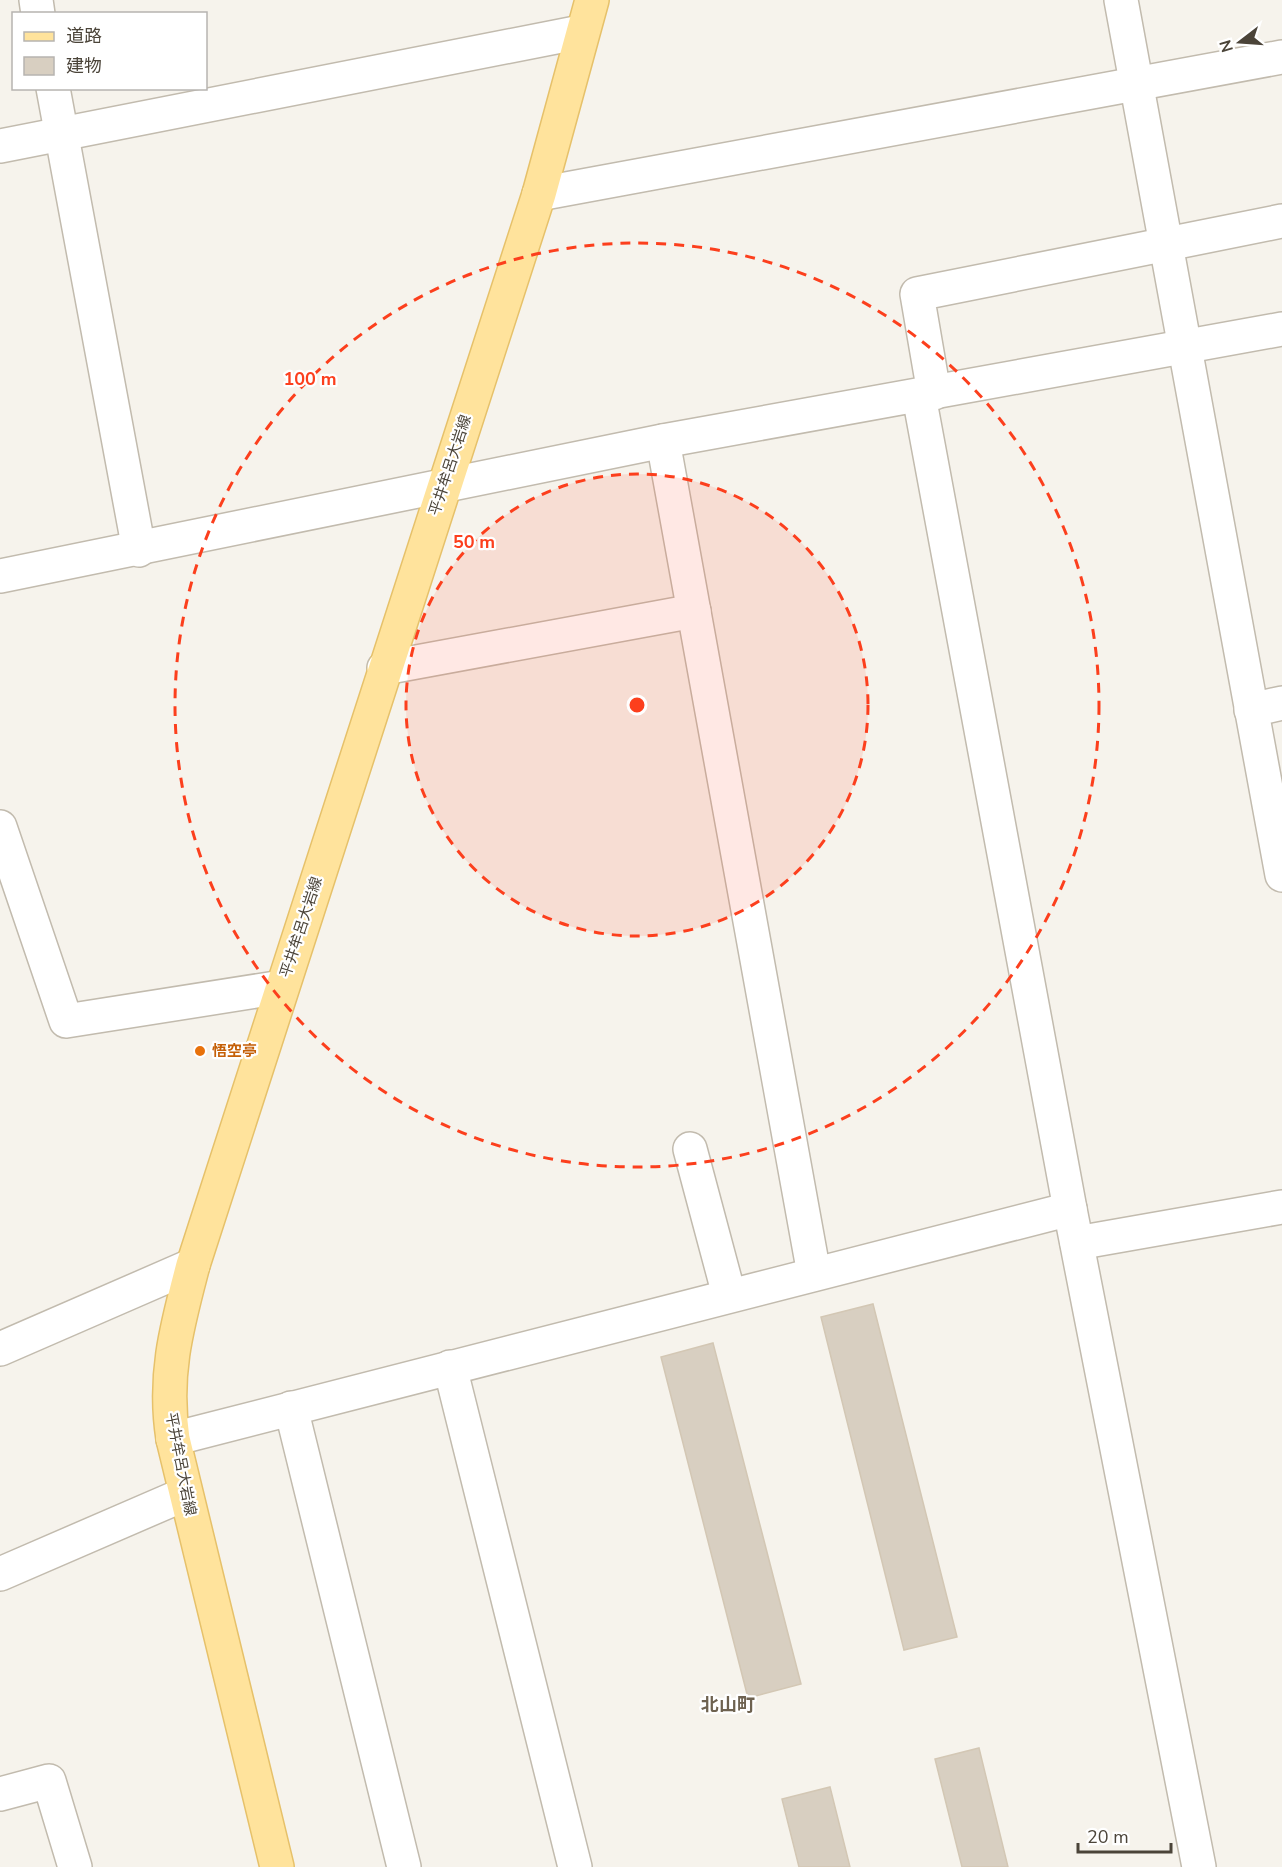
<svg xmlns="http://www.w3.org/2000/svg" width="1282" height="1867" viewBox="0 0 1282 1867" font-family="'Nunito Sans','Noto Sans JP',sans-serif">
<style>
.building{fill:#d8cfc1;stroke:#d3c7b4;stroke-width:1.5}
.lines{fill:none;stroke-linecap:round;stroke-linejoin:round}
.minor-casing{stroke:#c2bbae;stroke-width:36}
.major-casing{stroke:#e6c16a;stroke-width:36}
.minor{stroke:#fff;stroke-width:33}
.major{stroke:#ffe39c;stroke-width:33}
.ring{fill:none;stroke:#fc3f1d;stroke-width:3;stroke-dasharray:10 8}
.food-dot{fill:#e8710a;stroke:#fff;stroke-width:2}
.labels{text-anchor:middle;stroke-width:4.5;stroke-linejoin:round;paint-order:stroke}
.street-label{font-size:15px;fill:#4b4439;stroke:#fff}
.food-label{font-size:15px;font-weight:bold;fill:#c56008;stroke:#fff;text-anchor:start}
.quarter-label{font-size:18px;font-weight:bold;fill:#6e6250;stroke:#fff}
.centre{fill:#fc3f1d;stroke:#fff;stroke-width:3}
.ring-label{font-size:18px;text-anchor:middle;font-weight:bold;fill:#fc3f1d;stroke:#fff;stroke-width:4.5;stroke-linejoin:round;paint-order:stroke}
</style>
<rect width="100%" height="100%" fill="#f6f3ec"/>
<g class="building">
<polygon points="873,1304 957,1637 904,1650 821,1317"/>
<polygon points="713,1343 801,1684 748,1698 661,1357"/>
<polygon points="979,1748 1008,1867 962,1867 935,1759"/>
<polygon points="830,1787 850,1867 799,1867 782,1799"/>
</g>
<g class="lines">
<defs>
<g id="minor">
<polyline points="36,0 38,14"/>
<polyline points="1121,0 1282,875"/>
<polyline points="53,88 139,550"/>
<polyline points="0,146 581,32"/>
<polyline points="539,194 1282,57"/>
<polyline points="934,393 917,294 1282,221"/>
<polyline points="919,396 1070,1209 1199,1867"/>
<polyline points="663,441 814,1274"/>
<polyline points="0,576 663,441 1282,329"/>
<polyline points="384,668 694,611"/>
<polyline points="1251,710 1282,703"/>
<polyline points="0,827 66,1021 282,987"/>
<polyline points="690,1149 729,1295"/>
<polyline points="1077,1243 1282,1207"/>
<polyline points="0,1349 193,1265"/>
<polyline points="450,1367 575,1867"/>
<polyline points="291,1408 404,1867"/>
<polyline points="173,1439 1070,1209"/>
<polyline points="0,1574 185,1494"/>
<polyline points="0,1794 49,1781 75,1867"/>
</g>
<path id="major" d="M 277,1867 L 173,1439 C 163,1375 177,1326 193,1265 L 539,194 L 592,0"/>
</defs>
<use href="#minor" class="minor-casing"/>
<use href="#major" class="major-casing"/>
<use href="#minor" class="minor"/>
<use href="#major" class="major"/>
</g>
<circle cx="637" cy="705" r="231" fill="#fc3f1d" fill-opacity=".12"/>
<g class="ring">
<circle cx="637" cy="705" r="231"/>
<circle cx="637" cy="705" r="462"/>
</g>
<circle class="food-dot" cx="200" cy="1051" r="6"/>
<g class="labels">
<g class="street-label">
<text transform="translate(450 465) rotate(-72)" y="5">平井牟呂大岩線</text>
<text transform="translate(301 927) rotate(-72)" y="5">平井牟呂大岩線</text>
<text transform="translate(181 1464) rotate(79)" y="5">平井牟呂大岩線</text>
</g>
<g class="food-label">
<text x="212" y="1056">悟空亭</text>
</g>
<g class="quarter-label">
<text x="728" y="1711">北山町</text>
</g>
</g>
<circle cx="637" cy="705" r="9" class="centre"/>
<g class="ring-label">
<text x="310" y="385">100 m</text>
<text x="474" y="548">50 m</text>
</g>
<rect x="12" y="12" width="195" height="78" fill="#ffffff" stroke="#b7b4b0" stroke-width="1.5"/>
<rect x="24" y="32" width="30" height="9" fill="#ffe39c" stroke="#b7b4b0" stroke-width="1.5"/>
<text x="66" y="42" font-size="18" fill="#4b4439">道路</text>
<rect x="24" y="57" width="30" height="18" fill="#d8cfc1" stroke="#b7b4b0" stroke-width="1.5"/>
<text x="66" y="72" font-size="18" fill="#4b4439">建物</text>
<g transform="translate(1240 42) rotate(253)" stroke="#ffffff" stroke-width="4.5" paint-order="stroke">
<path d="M0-4.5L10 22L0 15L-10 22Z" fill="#4b4439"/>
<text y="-9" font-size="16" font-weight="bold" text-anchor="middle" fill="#4b4439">N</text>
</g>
<path d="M1078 1843v9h93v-9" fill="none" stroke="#4b4439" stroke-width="3"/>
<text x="1087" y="1843" font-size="18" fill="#4b4439" stroke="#ffffff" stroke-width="4.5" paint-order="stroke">20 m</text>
</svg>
